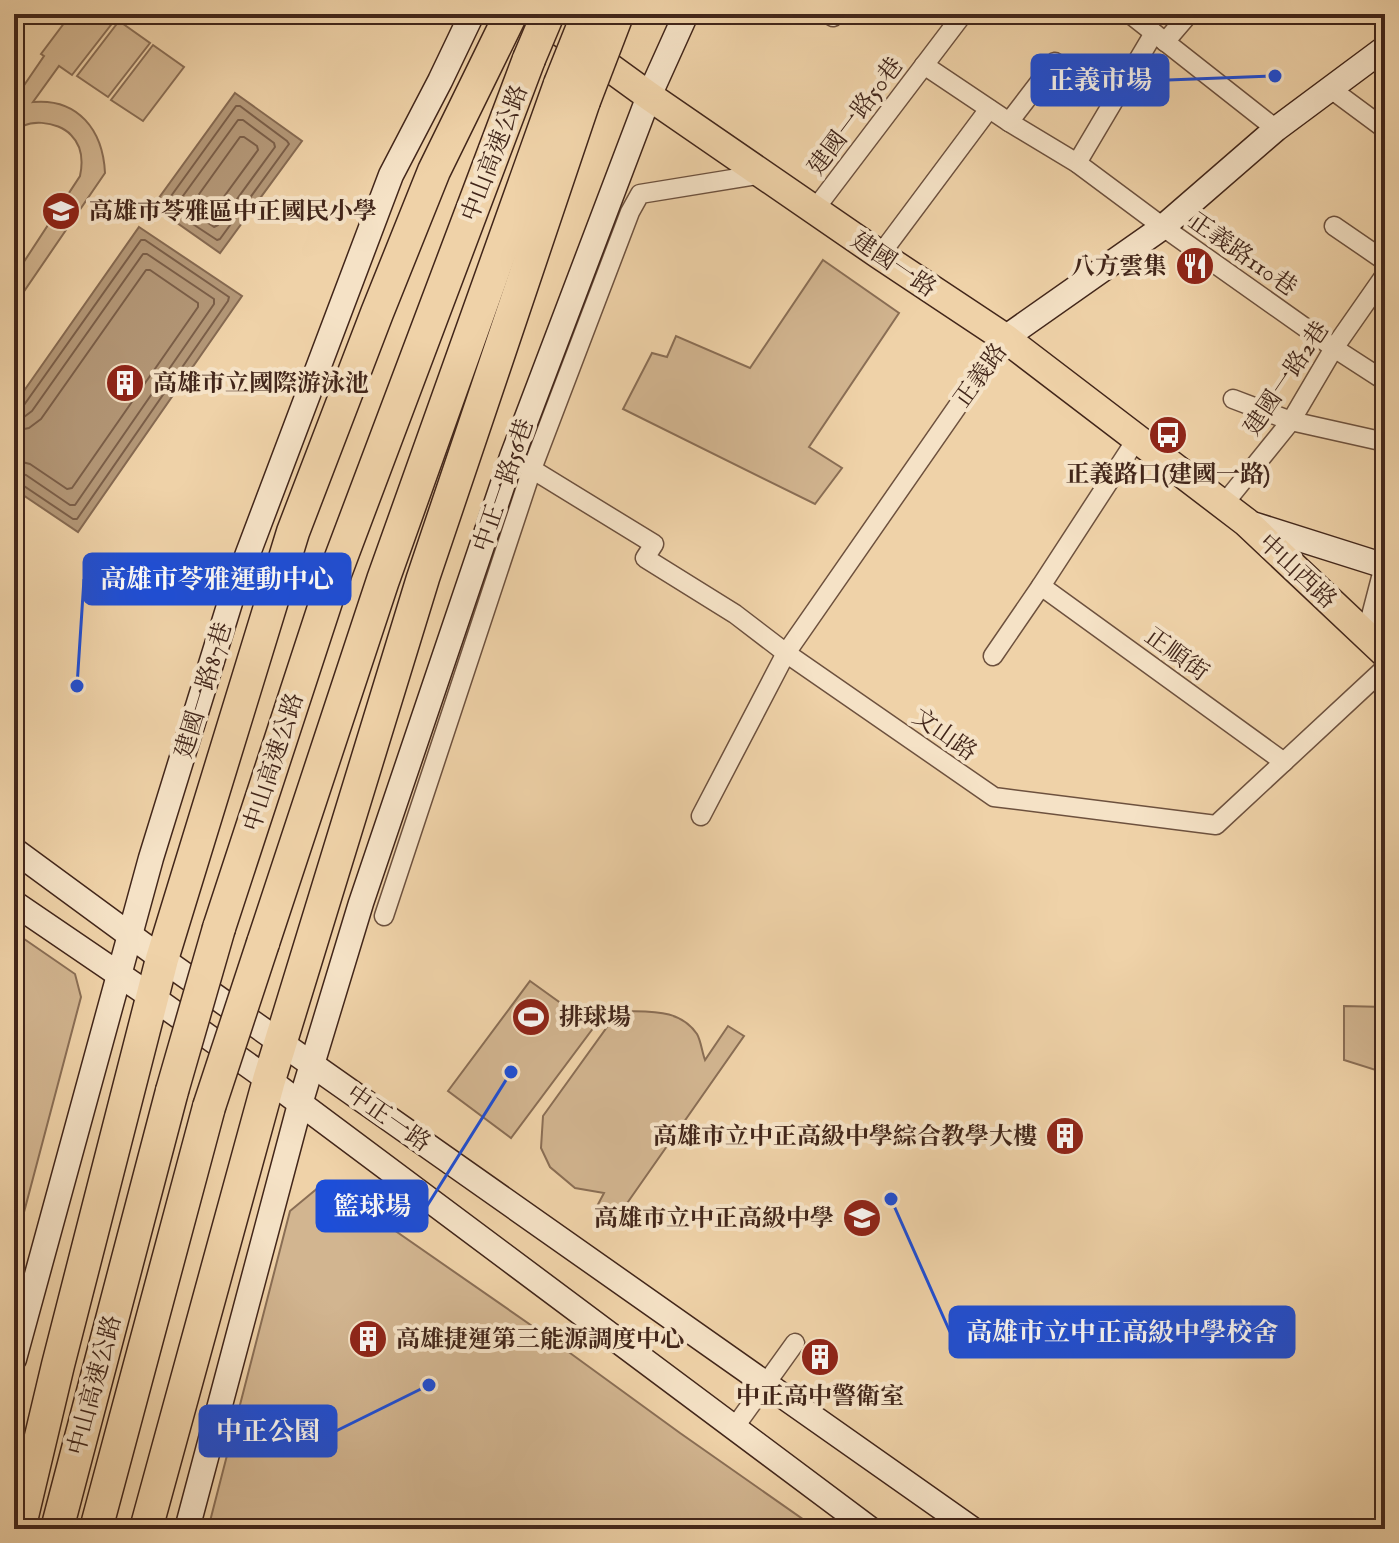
<svg xmlns="http://www.w3.org/2000/svg" width="1399" height="1543" viewBox="0 0 1399 1543" font-family="'IM FELL English','Noto Serif TC',serif">
<style>
.green{fill:#d2b590;stroke:#8a6e55;stroke-width:2}
.water{fill:#b49878;stroke:#866a52;stroke-width:2}
.lines{fill:none;stroke-linecap:round;stroke-linejoin:round}
.shore{stroke:#7b5f49;stroke-width:2}
.street-casing{stroke:#6d513e;stroke-width:21}
.secondary-casing{stroke:#42261a;stroke-width:27}
.primary-casing{stroke:#42261a;stroke-width:31}
.highway-casing{stroke:#42261a;stroke-width:35}
.street{stroke:#f5e2c6;stroke-width:18}
.secondary{stroke:#f5e2c6;stroke-width:24}
.primary{stroke:#efd2a8;stroke-width:28}
.highway{stroke:#efd2a8;stroke-width:32}
.highway-bridge-casing{stroke:#42261a;stroke-width:35;stroke-linecap:butt}
.highway-bridge{stroke:#efd2a8;stroke-width:32}
.labels{text-anchor:middle;stroke-width:8;stroke-linejoin:round;paint-order:stroke}
.street-label{font-size:24px;fill:#42261a;stroke:#f5e2c6}
.poi-label{font-size:24px;font-weight:bold;fill:#42261a;stroke:#f5e2c6;text-anchor:start}
.leader{fill:none;stroke:#1d4ed8;stroke-width:3}
.callout-dot{fill:#1d4ed8;stroke:#f5e2c6;stroke-width:3}
.callout{fill:#1d4ed8;stroke:#1d4ed8;stroke-width:3}
.callout-label{font-size:26px;text-anchor:middle;font-weight:bold;fill:#fff}
</style>
<rect width="100%" height="100%" fill="#efd2a8"/>
<filter id="stains"><feTurbulence type="fractalNoise" baseFrequency=".0025" numOctaves="4"/><feColorMatrix values="0 0 0 0 .2 0 0 0 0 .09 0 0 0 0 .02 0 0 0 .5 -.17"/></filter>
<radialGradient id="worn" r=".72"><stop offset=".6" stop-color="#630" stop-opacity="0"/><stop offset="1" stop-color="#630" stop-opacity=".3"/></radialGradient>
<g class="green">
<path d="M 71,14 L 104,14 L 114,21 L 72,75 L 59,66 L 33,102 C 78,98 103,130 105,173 L 14,306 L 14,277 L 80,176 C 83,162 82,146 71,135 C 58,121 25,117 14,134 L 14,100 L 44,56 L 41,54 Z"/>
<polygon points="119,21 150,43 108,97 77,76"/>
<polygon points="153,45 184,67 143,121 111,100"/>
<polygon points="823,260 899,313 809,447 842,468 815,504 623,409 652,353 667,357 676,336 750,368"/>
<polygon points="14,932 75,974 81,997 14,1250"/>
<polygon points="530,981 594,1027 511,1138 448,1091"/>
<polygon points="1344,1006 1385,1007 1385,1073 1344,1060"/>
<path d="M 624,1011 C 651,1012 680,1009 697,1034 C 701,1041 702,1052 705,1060 L 728,1026 L 744,1036 L 616,1219 L 596,1208 L 604,1193 L 575,1188 L 550,1167 L 541,1148 L 543,1116 L 610,1023 Z"/>
<polygon points="325,1182 548,1337 680,1433 817,1529 208,1529 290,1211"/>
</g>
<g class="water">
<polygon points="235,93 302,141 220,253 153,206"/>
<polygon points="139,227 242,296 78,532 14,489 14,405"/>
</g>
<g class="lines">
<g class="shore">
<polygon points="236,106 240,106 287,141 289,144 220,239 217,240 167,207 166,203"/>
<polygon points="238,120 243,120 274,143 275,147 218,225 214,227 181,204 180,200"/>
<polygon points="240,137 244,137 257,146 258,150 215,209 210,210 198,201 197,197"/>
<polyline points="14,409 19,409 24,405 141,240 145,240 229,297 228,301 77,519 73,519 21,484 14,483"/>
<polyline points="14,419 24,417 32,411 143,254 147,254 214,299 214,304 75,505 70,505 26,475 14,473"/>
<polyline points="14,431 29,428 41,419 146,270 150,270 198,303 198,307 72,488 67,489 30,464 14,460"/>
</g>
<defs>
<g id="street">
<polyline points="828,14 833,17"/>
<polyline points="1130,14 1276,129"/>
<polyline points="1165,42 1189,14"/>
<polyline points="924,65 1009,122 1077,163 1163,227 1334,348 1385,381"/>
<polyline points="1331,89 1385,129"/>
<polyline points="1009,122 1055,62"/>
<polyline points="1077,163 1154,33"/>
<polyline points="815,209 963,14"/>
<polyline points="1334,226 1385,261"/>
<polyline points="880,255 989,109"/>
<polyline points="1233,399 1291,421 1385,442"/>
<polyline points="512,457 654,544 645,558 735,614 786,653 994,797 1216,825 1385,668"/>
<polyline points="1223,505 1291,421 1334,348 1385,275"/>
<polyline points="1041,586 1284,762"/>
<polyline points="1366,635 1384,566"/>
<polyline points="993,656 1041,586 1136,440"/>
<polyline points="701,816 786,653 1005,338"/>
<polyline points="384,916 532,469 630,212 640,194 763,174"/>
<polyline points="734,1428 795,1343"/>
</g>
<g id="secondary">
<polyline points="1005,338 1163,227 1276,129 1385,48"/>
<polyline points="1246,522 1385,566"/>
<polyline points="14,850 172,966 972,1529"/>
<polyline points="14,903 152,997 269,1080 870,1529"/>
<polyline points="14,1359 151,858 233,593 391,175 440,81 472,14"/>
<polyline points="187,1529 300,1104 361,903 512,457 649,96 686,14"/>
</g>
<polyline id="primary" points="536,14 649,96 880,255 1005,338 1246,522 1385,653"/>
<g id="highway">
<polyline points="219,928 336,571 529,59"/>
<polyline points="263,943 383,580 560,84"/>
<polyline points="19,1529 58,1365 162,959 293,532 377,313 434,171 511,14"/>
<polyline points="57,1529 172,1091"/>
<polyline points="96,1529 209,1107"/>
<polyline points="146,1529 269,1080 423,578 584,101"/>
</g>
</defs>
<use href="#street" class="street-casing"/>
<use href="#secondary" class="secondary-casing"/>
<use href="#primary" class="primary-casing"/>
<use href="#highway" class="highway-casing"/>
<use href="#street" class="street"/>
<use href="#secondary" class="secondary"/>
<use href="#primary" class="primary"/>
<use href="#highway" class="highway"/>
<defs>
<g id="highway-bridge">
<polyline points="529,59 548,14"/>
<polyline points="560,84 588,14"/>
<polyline points="584,101 617,15"/>
<polyline points="172,1091 219,928"/>
<polyline points="209,1107 263,943"/>
</g>
</defs>
<use href="#highway-bridge" class="highway-bridge-casing"/>
<use href="#highway-bridge" class="highway-bridge"/>
</g>
<defs>
<symbol id="school-disc" viewBox="-11 -11 22 22"><circle r="9.5" fill="#8f2418" stroke="#f5e2c6"/><path d="M0-5L7-2L0 1L-7-2ZM-4 1L0 2.5L4 1V4Q0 6-4 4Z" fill="#fff"/></symbol>
<symbol id="restaurant-disc" viewBox="-11 -11 22 22"><circle r="9.5" fill="#8f2418" stroke="#f5e2c6"/><path d="M-5-6h1v4h1v-4h1v4h1v-4h1v5L-1.5 .5V6h-2V.5L-5-1ZM5-6V6H3V1.5H1.5Q1.5-4 5-6Z" fill="#fff"/></symbol>
<symbol id="building-disc" viewBox="-11 -11 22 22"><circle r="9.5" fill="#8f2418" stroke="#f5e2c6"/><path d="M-4-6H4V6H1V3H-1V6H-4ZM-2.5-4.3h1.7v1.8h-1.7ZM.8-4.3h1.7v1.8H.8ZM-2.5-1h1.7V.8h-1.7ZM.8-1h1.7V.8H.8Z" fill="#fff"/></symbol>
<symbol id="bus-disc" viewBox="-11 -11 22 22"><circle r="9.5" fill="#8f2418" stroke="#f5e2c6"/><path d="M-5-6H5V4H4V6H2V4H-2V6H-4V4H-5ZM-3.5-4V0h7V-4ZM-3.5 1.2v1.5H-2V1.2ZM2 1.2v1.5H3.5V1.2Z" fill="#fff"/></symbol>
<symbol id="stadium-disc" viewBox="-11 -11 22 22"><circle r="9.5" fill="#8f2418" stroke="#f5e2c6"/><path d="M0-5a6.5 5 0 1 0 0 10a6.5 5 0 1 0 0-10ZM-3.5-1.8h7v3.6h-7Z" fill="#fff"/></symbol>
</defs>
<g fill-rule="evenodd">
<use href="#school-disc" x="39" y="189" width="44" height="44"/>
<use href="#restaurant-disc" x="1173" y="244" width="44" height="44"/>
<use href="#building-disc" x="103" y="361" width="44" height="44"/>
<use href="#bus-disc" x="1146" y="413" width="44" height="44"/>
<use href="#stadium-disc" x="509" y="995" width="44" height="44"/>
<use href="#building-disc" x="1043" y="1114" width="44" height="44"/>
<use href="#school-disc" x="840" y="1196" width="44" height="44"/>
<use href="#building-disc" x="346" y="1317" width="44" height="44"/>
<use href="#building-disc" x="798" y="1335" width="44" height="44"/>
</g>
<g class="labels">
<g class="street-label">
<text transform="translate(855 116) rotate(-53)" y="8">建國一路50巷</text>
<text transform="translate(494 153) rotate(-69)" y="8">中山高速公路</text>
<text transform="translate(1243 254) rotate(35)" y="8">正義路110巷</text>
<text transform="translate(894 264) rotate(34)" y="8">建國一路</text>
<text transform="translate(980 375) rotate(-54)" y="8">正義路</text>
<text transform="translate(1286 378) rotate(-56)" y="8">建國一路2巷</text>
<text transform="translate(503 485) rotate(-71)" y="8">中正一路56巷</text>
<text transform="translate(1298 571) rotate(43)" y="8">中山西路</text>
<text transform="translate(1177 654) rotate(36)" y="8">正順街</text>
<text transform="translate(203 690) rotate(-73)" y="8">建國一路87巷</text>
<text transform="translate(945 734) rotate(35)" y="8">文山路</text>
<text transform="translate(273 762) rotate(-72)" y="8">中山高速公路</text>
<text transform="translate(389 1118) rotate(35)" y="8">中正一路</text>
<text transform="translate(94 1385) rotate(-75)" y="8">中山高速公路</text>
</g>
<g class="poi-label">
<text x="89" y="219">高雄市苓雅區中正國民小學</text>
<text x="1167" y="274" text-anchor="end">八方雲集</text>
<text x="153" y="391">高雄市立國際游泳池</text>
<text x="1168" y="482" text-anchor="middle">正義路口(建國一路)</text>
<text x="559" y="1025">排球場</text>
<text x="1037" y="1144" text-anchor="end">高雄市立中正高級中學綜合教學大樓</text>
<text x="834" y="1226" text-anchor="end">高雄市立中正高級中學</text>
<text x="396" y="1347">高雄捷運第三能源調度中心</text>
<text x="820" y="1404" text-anchor="middle">中正高中警衛室</text>
</g>
</g>
<path class="leader" d="M1275 76L1168 80M77 686L84 579M511 1072L427 1206M891 1199L950 1332M429 1385L336 1431"/>
<g class="callout-dot">
<circle cx="1275" cy="76" r="8"/>
<circle cx="77" cy="686" r="8"/>
<circle cx="511" cy="1072" r="8"/>
<circle cx="891" cy="1199" r="8"/>
<circle cx="429" cy="1385" r="8"/>
</g>
<g class="callout">
<rect x="1032" y="55" width="136" height="50" rx="8"/>
<rect x="84" y="554" width="266" height="50" rx="8"/>
<rect x="317" y="1181" width="110" height="50" rx="8"/>
<rect x="950" y="1307" width="344" height="50" rx="8"/>
<rect x="200" y="1406" width="136" height="50" rx="8"/>
</g>
<g class="callout-label">
<text x="1100" y="89">正義市場</text>
<text x="217" y="588">高雄市苓雅運動中心</text>
<text x="372" y="1215">籃球場</text>
<text x="1122" y="1341">高雄市立中正高級中學校舍</text>
<text x="268" y="1440">中正公園</text>
</g>
<rect width="1399" height="1543" fill="none" stroke="#efd2a8" stroke-width="48"/>
<rect x="16" y="16" width="1367" height="1511" fill="none" stroke="#42261a" stroke-width="4"/>
<rect x="24" y="24" width="1351" height="1495" fill="none" stroke="#42261a" stroke-width="2"/>
<rect width="100%" height="100%" filter="url(#stains)"/>
<rect width="100%" height="100%" fill="url(#worn)"/>
</svg>
